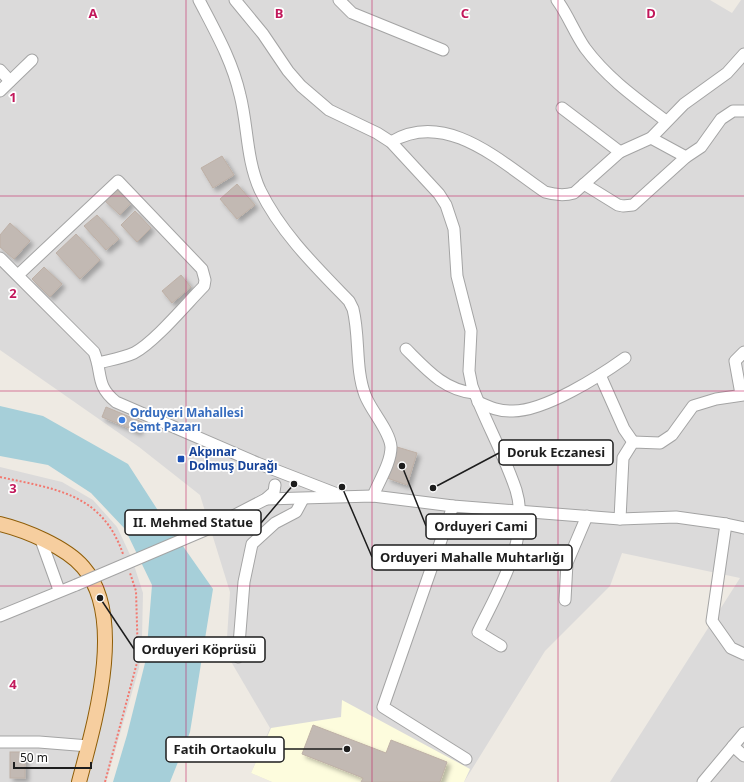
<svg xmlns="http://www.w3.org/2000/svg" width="744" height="782" viewBox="0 0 744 782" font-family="'Noto Sans',sans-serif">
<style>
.residential{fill:#dbdada}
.education{fill:#fdfcdd}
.water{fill:#a6cfd9}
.building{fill:#c2b9b3;stroke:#beb0a6;filter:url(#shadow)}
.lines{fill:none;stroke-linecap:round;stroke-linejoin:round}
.minor-casing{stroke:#a4a4a4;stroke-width:13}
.major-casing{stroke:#8e5d08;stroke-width:16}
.path{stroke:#f27970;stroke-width:2;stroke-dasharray:2 2;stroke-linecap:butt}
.minor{stroke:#fff;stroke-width:11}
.major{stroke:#f6ce9f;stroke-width:14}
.minor-bridge-casing{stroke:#a4a4a4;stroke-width:13;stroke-linecap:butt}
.minor-bridge{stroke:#fff;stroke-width:11}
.grid{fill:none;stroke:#c2185b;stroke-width:1;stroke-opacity:0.55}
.shop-dot{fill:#3f7fe0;stroke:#fff;stroke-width:1.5}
.transit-dot{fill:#1a4fb4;stroke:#fff;stroke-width:1.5}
.labels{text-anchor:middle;stroke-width:3.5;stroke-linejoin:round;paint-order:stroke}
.shop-label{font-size:12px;font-weight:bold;fill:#366cbe;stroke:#fff;text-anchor:start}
.transit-label{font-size:12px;font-weight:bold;fill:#164399;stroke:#fff;text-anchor:start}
.grid-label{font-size:13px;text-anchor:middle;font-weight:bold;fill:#c2185b;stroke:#fff;stroke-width:3.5;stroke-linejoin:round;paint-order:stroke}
.leader{fill:none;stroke:#1d1d1d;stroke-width:1.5}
.callout-dot{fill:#1d1d1d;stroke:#fff;stroke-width:1.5}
.callout{fill:#fff;stroke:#1d1d1d;stroke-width:1.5}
.callout-label{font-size:13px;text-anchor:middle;font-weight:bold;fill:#1d1d1d}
</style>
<defs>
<filter id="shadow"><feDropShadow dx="3.5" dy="3.5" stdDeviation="2" flood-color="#0004"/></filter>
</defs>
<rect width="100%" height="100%" fill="#eeeae3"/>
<g class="residential">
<polygon points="0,0 710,0 732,13 741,0 744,0 744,782 610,782 740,578 622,553 610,586 545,651 464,782 272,782 251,773 270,728 226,653 230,592 200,495 139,447 0,350"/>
<polygon points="0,467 62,482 93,500 117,527 132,559 143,593 142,638 139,668 106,782 0,782"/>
</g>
<polygon class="education" points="342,700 470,769 464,782 272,782 251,773 271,728 341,717"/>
<polygon class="water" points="0,406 43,416 128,464 157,509 213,589 190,732 170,782 113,782 127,735 146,659 152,585 125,529 91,493 48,465 0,456"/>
<g class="building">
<polygon points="222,156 234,175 213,188 201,168"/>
<polygon points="237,184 255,205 237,219 220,199"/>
<polygon points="115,188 131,203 120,215 104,200"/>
<polygon points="135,211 151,228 137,242 121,225"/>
<polygon points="97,215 119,239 106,250 84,226"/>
<polygon points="10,223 30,241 14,259 0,247 0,235"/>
<polygon points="76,234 100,260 80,279 56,253"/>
<polygon points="44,267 62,284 50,297 32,279"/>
<polygon points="181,275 191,287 172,303 162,291"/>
<polygon points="106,407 142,422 138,432 102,417"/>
<polygon points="397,447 417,453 407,485 387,478"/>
<polygon points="313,725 386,753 391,740 447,762 440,782 361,782 363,778 302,754"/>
<rect x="10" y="752" width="15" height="26"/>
</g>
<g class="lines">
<defs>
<g id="minor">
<path d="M 199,0 C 215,31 232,60 240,95 C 248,126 246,159 260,190 C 281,233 316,267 349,301 L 353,309 C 360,337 355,368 365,395 C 371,411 390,431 391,447 C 391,463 379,481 373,496"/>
<path d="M 235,0 L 263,34 L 288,71 L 301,86 L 329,110 L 377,133 L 391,142 L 439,194 L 446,205 L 454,229 L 457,276 L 471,331 L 469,371 L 472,386 C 485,421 504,454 516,490 C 531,539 498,590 478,632 L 501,646"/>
<polyline points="339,0 352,13 443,50"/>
<path d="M 557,0 C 568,15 574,32 585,48 C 607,78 637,99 666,121"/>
<polyline points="0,70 10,81"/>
<polyline points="0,91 32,60"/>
<polyline points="562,108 620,152"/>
<polyline points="651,138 686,157"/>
<path d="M 391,142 C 446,109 501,162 545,192 C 555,195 564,196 574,193 L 620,152 L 651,138 L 684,104 L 727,73 L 744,54"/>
<polyline points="584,184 618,205 623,206 633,205 686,157 701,147 721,119 733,111 744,111"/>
<path d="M 0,258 L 94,352 C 103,374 95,385 116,402 L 257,463 L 337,494"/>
<path d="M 18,275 L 118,181 L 202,269 L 205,280 L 204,286 C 187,303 155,342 134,353 C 123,358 110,360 98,363"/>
<path d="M 406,349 C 427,370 444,390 474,393"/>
<polyline points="600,375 624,429 633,442"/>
<polyline points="741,394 735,361 744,352"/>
<path d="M 478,402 C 489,407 500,412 513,411 C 545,411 600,376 625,358"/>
<polyline points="266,499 373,496 453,506 620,519 676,517 726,524 744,528"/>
<polyline points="453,506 383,707 466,759"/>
<polyline points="620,519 623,458 633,442 660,443 672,435 693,406 716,399 744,395"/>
<polyline points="726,524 712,621 731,648 744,654"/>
<polyline points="210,528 266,499 274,492 275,485"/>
<polyline points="41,540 59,590"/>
<polyline points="565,600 567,563 587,516"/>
<polyline points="0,616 76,585"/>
<polyline points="238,657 244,582 252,544 275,523 296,512 303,499"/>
<polyline points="0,742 39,742 89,746"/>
<polyline points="733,746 744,756"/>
<polyline points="703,782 744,733"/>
</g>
<path id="major" d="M 0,524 C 25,530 66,547 83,567 C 127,617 94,725 79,782"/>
</defs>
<use href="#minor" class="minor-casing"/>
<use href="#major" class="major-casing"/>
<g class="path">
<path d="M 0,477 C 55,489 102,493 123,554"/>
<polyline points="105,782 138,659 136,591 130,573"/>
</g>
<use href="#minor" class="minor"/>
<use href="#major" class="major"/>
<defs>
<polyline id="minor-bridge" points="76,585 210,528"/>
</defs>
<use href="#minor-bridge" class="minor-bridge-casing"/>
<use href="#minor-bridge" class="minor-bridge"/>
</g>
<path class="grid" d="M 186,0 L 186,782M 372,0 L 372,782M 558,0 L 558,782M 0,196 L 744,196M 0,391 L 744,391M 0,586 L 744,586"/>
<circle class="shop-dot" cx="122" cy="420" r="4"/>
<rect class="transit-dot" x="177" y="455" width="8" height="8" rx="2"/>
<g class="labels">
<g class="shop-label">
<text x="130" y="417">Orduyeri Mahallesi<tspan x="130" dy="14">Semt Pazarı</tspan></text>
</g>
<g class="transit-label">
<text x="189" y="456">Akpınar<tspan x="189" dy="14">Dolmuş Durağı</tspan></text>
</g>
</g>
<g class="grid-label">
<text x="93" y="18">A</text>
<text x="279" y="18">B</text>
<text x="465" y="18">C</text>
<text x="651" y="18">D</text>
<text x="13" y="102">1</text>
<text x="13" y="298">2</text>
<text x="13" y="493">3</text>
<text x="13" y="689">4</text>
</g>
<path class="leader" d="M433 488L499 453M294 484L261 523M402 466L426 526M342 487L372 557M100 598L134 649M347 749L284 749"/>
<g class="callout-dot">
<circle cx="433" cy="488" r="4"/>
<circle cx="294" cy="484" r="4"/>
<circle cx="402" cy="466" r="4"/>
<circle cx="342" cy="487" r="4"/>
<circle cx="100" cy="598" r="4"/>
<circle cx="347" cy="749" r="4"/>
</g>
<g class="callout">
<rect x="499" y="440" width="114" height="25" rx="4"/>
<rect x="125" y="510" width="136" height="25" rx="4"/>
<rect x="426" y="514" width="110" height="25" rx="4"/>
<rect x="372" y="545" width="200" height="25" rx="4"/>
<rect x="134" y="637" width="131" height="25" rx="4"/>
<rect x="166" y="737" width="118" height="25" rx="4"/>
</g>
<g class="callout-label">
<text x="556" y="457">Doruk Eczanesi</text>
<text x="193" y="527">II. Mehmed Statue</text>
<text x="481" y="531">Orduyeri Cami</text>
<text x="472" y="562">Orduyeri Mahalle Muhtarlığı</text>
<text x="199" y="654">Orduyeri Köprüsü</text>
<text x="225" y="754">Fatih Ortaokulu</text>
</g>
<path d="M14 762v6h77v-6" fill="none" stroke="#1d1d1d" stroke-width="2"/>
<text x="20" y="762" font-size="12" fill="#1d1d1d" stroke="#ffffff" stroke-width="3" paint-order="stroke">50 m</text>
</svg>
